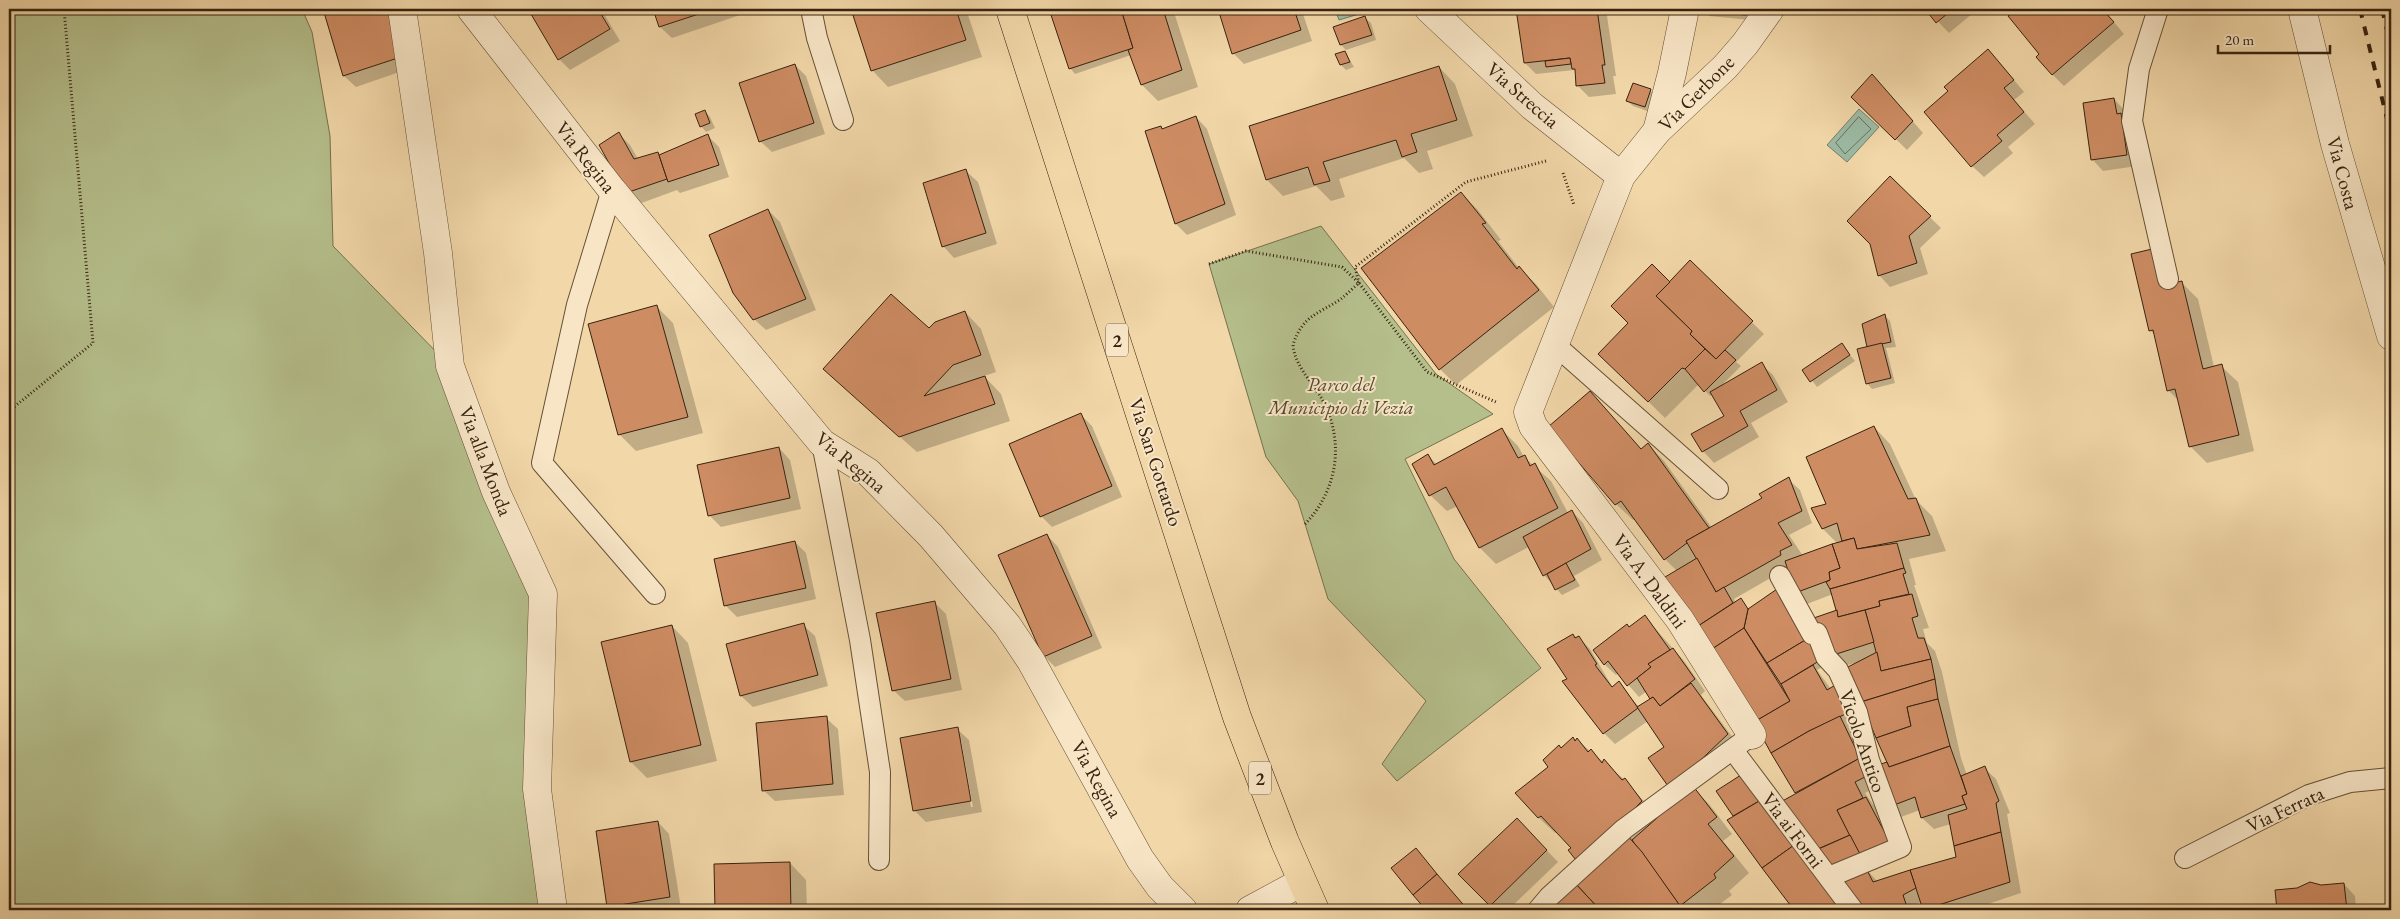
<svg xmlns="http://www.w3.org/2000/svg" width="2400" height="919" viewBox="0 0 2400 919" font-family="'EB Garamond',serif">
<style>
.green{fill:#b5bf8c;stroke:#76714e}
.water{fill:#9cbaa4;stroke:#747e69}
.shadow{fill:#0003;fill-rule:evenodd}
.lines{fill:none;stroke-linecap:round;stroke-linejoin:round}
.shore{stroke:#6a6e5a;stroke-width:1}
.building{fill:#ce8c63;stroke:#372310}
.lane-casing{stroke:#665036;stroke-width:22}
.street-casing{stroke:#665036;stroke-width:29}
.primary-casing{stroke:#372310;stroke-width:29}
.path{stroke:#372310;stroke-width:3;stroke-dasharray:1 2.5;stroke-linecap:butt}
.lane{stroke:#f7e5c6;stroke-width:20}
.street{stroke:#f7e5c6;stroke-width:28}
.primary{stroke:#f2d7a8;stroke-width:28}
.rail{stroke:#372310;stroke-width:4;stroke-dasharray:9 9;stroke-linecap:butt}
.labels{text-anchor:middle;stroke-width:4;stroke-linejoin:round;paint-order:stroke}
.shield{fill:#f7e5c6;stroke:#715d47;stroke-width:1}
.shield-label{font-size:19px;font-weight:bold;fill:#372310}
.street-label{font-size:20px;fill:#372310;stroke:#f7e5c6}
.park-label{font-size:20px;font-style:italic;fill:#564a2f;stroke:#f7e5c6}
</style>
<rect width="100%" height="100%" fill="#f2d7a8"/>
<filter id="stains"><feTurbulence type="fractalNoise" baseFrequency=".004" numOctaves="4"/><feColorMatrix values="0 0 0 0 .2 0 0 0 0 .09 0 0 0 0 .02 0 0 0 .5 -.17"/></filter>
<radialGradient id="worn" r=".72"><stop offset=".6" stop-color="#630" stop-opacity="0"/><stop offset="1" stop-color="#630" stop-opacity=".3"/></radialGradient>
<g class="green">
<polygon points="9,9 302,9 312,32 330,136 333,246 450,366 543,594 553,910 9,910"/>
<polygon points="1321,226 1436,374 1493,414 1405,459 1454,559 1541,668 1397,781 1382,764 1426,701 1328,599 1298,501 1266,457 1209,264"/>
</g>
<g class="water">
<polygon points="1335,9 1357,9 1359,14 1339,20"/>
<polygon points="1859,109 1879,127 1847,162 1827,145"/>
</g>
<g class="shadow">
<polygon points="324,9 396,9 414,67 356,87 344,76"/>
<polygon points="529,9 601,9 620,41 570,70 559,59"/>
<polygon points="655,9 751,9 752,11 672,38 660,27"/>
<polygon points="852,9 966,9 982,57 888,87 872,70"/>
<polygon points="1050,9 1173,9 1198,87 1158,101 1142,85 1131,55 1075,74 1070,68"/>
<polygon points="1219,9 1298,9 1303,14 1312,41 1244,64 1233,53"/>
<polygon points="1517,9 1606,9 1616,76 1613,76 1616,94 1589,97 1577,85 1576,72 1574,70 1536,74 1525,63"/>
<polygon points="1704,9 1752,9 1751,20 1709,16"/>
<polygon points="1926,9 1978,9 1949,33"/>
<polygon points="2018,9 2103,9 2124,34 2064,86 2052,74 2041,54 2009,16"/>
<polygon points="1365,18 1371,23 1376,40 1346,50 1341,45 1335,28"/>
<polygon points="1345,52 1354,67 1346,70 1341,65"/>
<polygon points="1999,62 2024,92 2014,100 2035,124 2008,147 2013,153 1984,177 1972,166"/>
<polygon points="795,65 806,76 825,134 772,152 760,141"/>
<polygon points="1439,67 1455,84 1473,136 1427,151 1433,169 1419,173 1404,158 1339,179 1345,197 1331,201 1316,186 1283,196 1267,180"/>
<polygon points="1883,87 1923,133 1907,150 1853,97"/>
<polygon points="1650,90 1656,96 1650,112 1633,106 1627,101"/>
<polygon points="2114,99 2125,111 2137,166 2103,171 2092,159"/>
<polygon points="705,111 710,117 715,128 706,132 701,126"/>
<polygon points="1196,117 1207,129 1236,215 1187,235 1176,224 1163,130"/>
<polygon points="619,134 630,145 638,159 657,153 660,156 708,136 719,147 729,177 680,193 677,190 636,205 617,174"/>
<polygon points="966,171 978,182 997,244 954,258 943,246"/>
<polygon points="1890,178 1941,228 1920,248 1928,274 1890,287 1879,275"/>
<polygon points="1461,193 1478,210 1501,240 1498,241 1519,268 1536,284 1554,307 1456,385 1440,369"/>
<polygon points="768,210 780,222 816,310 766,330 754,319"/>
<polygon points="1690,262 1764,334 1736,362 1741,366 1721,386 1761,364 1773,375 1788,402 1751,423 1759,437 1714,463 1703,451 1726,416 1713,394 1710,396 1699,384 1665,418 1600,354"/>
<polygon points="2181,282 2198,299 2214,367 2221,366 2238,382 2254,451 2207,463 2190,446 2179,401 2168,390 2155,335 2150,330 2173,284"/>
<polygon points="657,307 673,323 703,433 636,451 620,435 590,325"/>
<polygon points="965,312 981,329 996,372 984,376 1001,394 1010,421 917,452 841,385 929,330"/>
<polygon points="1885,316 1890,321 1896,347 1886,348 1895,383 1872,389 1867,383 1868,348"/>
<polygon points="1842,345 1855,361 1817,387 1804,370"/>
<path d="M 1590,393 L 1642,450 L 1648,444 L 1664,461 L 1712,528 L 1763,499 L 1788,479 L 1800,490 L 1812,523 L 1789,535 L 1803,556 L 1838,544 L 1823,529 L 1828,505 L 1874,427 L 1890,444 L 1916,500 L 1932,516 L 1946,551 L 1909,559 L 1916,585 L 1914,585 L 1929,628 L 1923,629 L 1927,643 L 1935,651 L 1942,672 L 1961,758 L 1967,775 L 1984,768 L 1996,779 L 2010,813 L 2007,814 L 2021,893 L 1970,910 L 1924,910 L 1921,902 L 1914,906 L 1915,910 L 1859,910 L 1865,868 L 1878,882 L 1958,858 L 1951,824 L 1934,829 L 1922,818 L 1920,810 L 1901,817 L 1890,806 L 1888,762 L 1859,662 L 1840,667 L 1829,663 L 1817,670 L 1831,689 L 1837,686 L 1879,786 L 1865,793 L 1877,810 L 1902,857 L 1875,870 L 1865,860 L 1821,850 L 1797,794 L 1756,722 L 1710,651 L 1677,571 L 1665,559 L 1635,519 L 1633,520 L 1616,504 ZM 1788,568 L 1796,592 L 1807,604 L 1833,594 L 1838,611 L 1811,638 L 1749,610 L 1740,600 L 1736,603 L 1734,599 Z"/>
<polygon points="1081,415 1092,426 1122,497 1052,527 1041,516"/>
<polygon points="1502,430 1518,446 1524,457 1551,481 1568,513 1572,511 1583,523 1602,560 1574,576 1580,586 1562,595 1544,575 1529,547 1496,564 1480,548 1458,506 1447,511 1430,495 1428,455 1437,465"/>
<polygon points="779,448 790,460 801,509 721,527 709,515"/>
<polygon points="1047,535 1058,547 1102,648 1055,667 1044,656"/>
<polygon points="795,542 806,553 816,599 737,617 725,605"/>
<polygon points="935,603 946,614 962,690 905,701 893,690"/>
<polygon points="1645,617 1684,661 1705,691 1701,695 1739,746 1693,788 1709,804 1732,834 1723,841 1749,873 1729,891 1732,895 1712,910 1556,910 1551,904 1588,871 1572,848 1557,832 1555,833 1538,817 1550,767 1561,749 1573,739 1576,742 1577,740 1625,780 1656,815 1681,797 1666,748 1648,721 1615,744 1604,733 1569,680 1573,636 1578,637 1590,649 1613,688 1619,683 1639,707 1652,699 1647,691 1639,697 1618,673 1616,675 1604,664 1629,628"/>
<polygon points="803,625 815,636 828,686 753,707 741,696"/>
<polygon points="672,626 688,643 717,761 647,778 631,762"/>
<polygon points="826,718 838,729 844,795 775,801 763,790"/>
<path d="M 957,729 L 969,740 L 982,812 L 926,822 L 915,811 ZM 959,740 L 961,740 L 973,807 L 971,807 Z"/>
<polygon points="1744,775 1850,910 1796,910 1729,820 1735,817"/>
<polygon points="658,822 669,834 681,908 612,910 608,906"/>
<polygon points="1528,831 1558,862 1508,910 1495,910 1460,874"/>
<polygon points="790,863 806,880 807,910 716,910 715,866"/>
<polygon points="1442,881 1448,887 1468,910 1427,910 1415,895"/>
<polygon points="2344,884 2355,896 2356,910 2279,910 2277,891"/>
</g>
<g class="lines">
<polygon class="shore" points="1859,117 1871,129 1845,154 1836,143"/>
</g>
<g class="building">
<polygon points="323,9 389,9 404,56 343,76"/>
<polygon points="528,9 598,9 610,29 558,60"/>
<polygon points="653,9 714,9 659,27"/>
<polygon points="851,9 956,9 966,40 871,71"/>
<polygon points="1049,9 1121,9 1133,48 1069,69"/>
<polygon points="1121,9 1163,9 1182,70 1141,85 1128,50 1133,48"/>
<polygon points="1218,9 1265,9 1266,13 1275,9 1294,9 1301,30 1232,54"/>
<polygon points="1516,9 1597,9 1605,65 1602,65 1605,83 1576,86 1575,69 1572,69 1570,58 1524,63"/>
<polygon points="1703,9 1747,9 1746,15 1702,11"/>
<polygon points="1925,9 1953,9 1936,23"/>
<polygon points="2016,9 2102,9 2114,22 2052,75 2036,57 2039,54 2008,16"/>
<polygon points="1365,16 1372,35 1340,45 1333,27"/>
<polygon points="1988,49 2014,80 2004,88 2024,112 1997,135 2002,141 1971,167 1924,112 1948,91 1944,87"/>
<polygon points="1345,51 1350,62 1340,65 1335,54"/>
<polygon points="1570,58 1571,64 1546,67 1545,61"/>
<polygon points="795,64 814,123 759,142 739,83"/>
<polygon points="1439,66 1457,120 1411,134 1417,152 1402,157 1396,140 1323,162 1330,181 1314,185 1308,167 1266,180 1249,126"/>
<polygon points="1872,74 1913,121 1895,140 1851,97"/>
<polygon points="1633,83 1651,89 1645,107 1626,101"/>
<polygon points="2114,98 2117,114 2121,113 2127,155 2091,160 2083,103"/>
<polygon points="705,110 710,123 700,127 695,114"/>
<polygon points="1196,116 1225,204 1175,224 1145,131 1161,126 1162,129"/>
<polygon points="619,132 634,159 658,152 667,179 623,194 615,174 599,145"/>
<polygon points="708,134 719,165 668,182 659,155"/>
<polygon points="966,169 986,233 942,247 923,183"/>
<polygon points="1890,176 1931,216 1909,236 1917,263 1878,276 1870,244 1847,221"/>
<polygon points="1461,192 1486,223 1482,224 1517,269 1519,266 1539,290 1439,370 1361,268"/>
<polygon points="768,209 806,299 753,320 733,293 709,235"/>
<polygon points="2152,249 2161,286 2182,281 2203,369 2222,364 2239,435 2189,447 2175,389 2167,391 2153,330 2149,331 2131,254"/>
<polygon points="1690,260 1753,321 1716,359 1690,334 1692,331 1656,296"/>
<polygon points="1652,264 1670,282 1656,296 1692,331 1690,334 1705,349 1685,369 1682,368 1648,402 1598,354 1628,323 1611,306"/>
<polygon points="891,294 929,328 935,322 965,311 981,355 953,365 924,396 985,376 995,404 899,437 823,369"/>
<polygon points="657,305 688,417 618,435 588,324"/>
<polygon points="1885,314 1891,342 1867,347 1862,324"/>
<polygon points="1842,343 1850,355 1810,382 1802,370"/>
<polygon points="1882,343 1891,378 1866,384 1857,349"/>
<polygon points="1705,349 1716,359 1725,350 1736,360 1704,392 1685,369"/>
<polygon points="1762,362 1777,390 1740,411 1748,426 1702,452 1691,434 1724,416 1710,392"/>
<polygon points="1590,391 1641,449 1648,443 1709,528 1686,541 1687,543 1664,560 1621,501 1615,505 1548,427"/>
<polygon points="1081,413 1112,486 1040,517 1009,444"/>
<polygon points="1874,426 1908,499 1916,498 1930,535 1857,549 1854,538 1842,541 1837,523 1822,529 1811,508 1826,504 1806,457"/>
<polygon points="1502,428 1518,458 1525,455 1530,466 1535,463 1558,508 1479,548 1446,487 1429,496 1412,464 1428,454 1434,465"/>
<polygon points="779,447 790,498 708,516 697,465"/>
<polygon points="1789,477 1802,511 1778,523 1792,545 1780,551 1781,555 1716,592 1686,541 1762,498 1759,494"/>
<polygon points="1572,510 1591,549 1543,576 1523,537"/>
<polygon points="1047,534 1092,636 1043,657 998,555"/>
<polygon points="1854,538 1857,549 1897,543 1904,568 1830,589 1826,582 1830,580 1829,572 1840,568 1832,544"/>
<polygon points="795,541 806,588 724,606 714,559"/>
<polygon points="1832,544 1840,568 1829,572 1830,580 1795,593 1785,561"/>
<polygon points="1697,558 1716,592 1724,587 1733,603 1692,630 1660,580"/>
<polygon points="1566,563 1575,580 1555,590 1547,574"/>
<polygon points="1904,568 1906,573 1903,574 1909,594 1879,601 1880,606 1838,617 1830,589"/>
<polygon points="1780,587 1807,639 1767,663 1744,628 1748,609"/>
<polygon points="1912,594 1918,616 1912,618 1918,638 1924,638 1931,659 1881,671 1865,610 1880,606 1879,601"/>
<polygon points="1741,598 1748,609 1744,628 1709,651 1692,630"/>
<polygon points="935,601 951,679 892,691 876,613"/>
<polygon points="1837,610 1838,617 1865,610 1874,642 1827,657 1808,620"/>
<polygon points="1645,615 1670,650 1648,664 1651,667 1627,686 1608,661 1604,665 1593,650 1627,624 1629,627"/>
<polygon points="804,623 818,675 740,696 726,644"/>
<polygon points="672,625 701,745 630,762 601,642"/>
<polygon points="1744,628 1790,701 1756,721 1709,651"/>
<polygon points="1573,634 1575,638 1579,636 1597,664 1595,665 1612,687 1619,681 1638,708 1603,734 1562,681 1567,679 1547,649"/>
<polygon points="1807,639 1824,658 1781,684 1767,663"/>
<polygon points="1673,648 1695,679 1660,706 1653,697 1650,699 1637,678 1651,667 1648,664"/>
<polygon points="1877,652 1881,671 1931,659 1935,679 1861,702 1846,668"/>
<polygon points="1813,665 1827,690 1837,684 1852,711 1809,731 1771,753 1754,722 1790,701 1781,684"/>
<polygon points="1935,679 1938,699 1907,707 1911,726 1876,738 1861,702"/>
<polygon points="1691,683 1728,734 1685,775 1668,786 1648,758 1664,747 1637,707 1653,697 1660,706"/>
<polygon points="1938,699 1950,746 1889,767 1876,738 1911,726 1907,707"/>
<polygon points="827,716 833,784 762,791 756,723"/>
<polygon points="1840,716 1860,758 1795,793 1771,753 1809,731"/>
<polygon points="958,727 971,801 913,811 900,738"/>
<polygon points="1573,737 1575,741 1577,738 1588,752 1591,749 1602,763 1604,759 1622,780 1625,778 1642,801 1579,864 1568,850 1571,848 1541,816 1538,818 1515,793 1548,767 1543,760 1559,745 1561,748"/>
<polygon points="1950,746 1967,794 1962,796 1965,804 1921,818 1915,797 1889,807 1875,766 1887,762 1889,767"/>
<polygon points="1860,758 1869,775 1855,782 1863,798 1837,810 1850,835 1811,852 1777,804"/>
<polygon points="1985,766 1999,801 1996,803 2001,832 1954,846 1948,815 1967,809 1962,796 1967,794 1961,776"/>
<polygon points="1744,773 1761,800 1733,816 1716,791"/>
<polygon points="1693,786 1717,817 1708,824 1734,856 1714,874 1716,878 1680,906 1632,840 1657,818 1655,815"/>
<polygon points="1866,797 1892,846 1862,860 1837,810"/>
<polygon points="1761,800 1797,843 1762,868 1727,820"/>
<polygon points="1517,818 1547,850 1490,906 1458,874"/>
<polygon points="658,821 670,897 607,907 596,831"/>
<polygon points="2001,832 2010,882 1923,910 1910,870 1956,857 1954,846"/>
<polygon points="1626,834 1642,852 1683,910 1600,910 1574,882"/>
<polygon points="1850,835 1860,854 1830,871 1814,851"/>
<polygon points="1797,843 1848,910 1794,910 1762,868"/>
<polygon points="1416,848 1437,874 1413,895 1391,868"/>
<polygon points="790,862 791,910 715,910 714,864"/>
<polygon points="1865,866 1873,882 1910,870 1916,888 1903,895 1908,910 1858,910 1836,882"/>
<polygon points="1437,874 1468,910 1426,910 1413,895"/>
<polygon points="1574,882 1600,910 1555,910 1550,904"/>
<polygon points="2310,882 2321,885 2344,883 2347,910 2277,910 2275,890 2297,888"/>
</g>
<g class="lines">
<defs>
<g id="lane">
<polyline points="811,9 817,38 843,120"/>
<polyline points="2158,9 2139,69 2132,121 2168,279"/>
<polyline points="612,190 577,305 542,463 655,594"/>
<polyline points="1554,344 1718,489"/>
<polyline points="822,443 860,640 880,772 879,860"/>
<polyline points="1780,576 1812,634 1817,633 1826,657 1838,670 1857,712 1869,760 1901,847 1829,877"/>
<polyline points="1733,750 1853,910"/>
<polyline points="2185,858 2309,795 2350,782 2391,778"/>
<polyline points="1538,910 1549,897 1624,829 1752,735"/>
</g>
<g id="street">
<polyline points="402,9 438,253 450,366 496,492 543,594 537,789 553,910"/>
<polyline points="471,9 612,190 822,443 868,472 931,536 1007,625 1031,661 1140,859 1160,887 1183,910"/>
<polyline points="1429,9 1532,106 1621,176"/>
<polyline points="2302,9 2335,144 2391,336"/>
<polyline points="1657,131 1672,73 1685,9"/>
<polyline points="1752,735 1680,620 1533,426 1528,412 1621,176 1657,131 1725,67 1745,44 1770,9"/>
<polyline points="1250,910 1302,882"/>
</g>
<polyline id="primary" points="1010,9 1237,717 1285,842 1315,910"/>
</defs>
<use href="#lane" class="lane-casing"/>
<use href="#street" class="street-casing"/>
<use href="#primary" class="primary-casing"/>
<g class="path">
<polyline points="1563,173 1574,205"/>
<polyline points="1209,264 1246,251 1342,267 1358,282"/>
<polyline points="1359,283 1355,267 1466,182 1546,161"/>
<polyline points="9,411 93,343 64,9"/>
<path d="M 1305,524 C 1338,490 1345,441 1322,399 C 1312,382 1295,366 1293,345 C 1302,316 1318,314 1341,299 C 1347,294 1353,288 1359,283 L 1427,372 L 1496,402"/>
</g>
<use href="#lane" class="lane"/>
<use href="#street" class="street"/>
<use href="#primary" class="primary"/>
<g class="rail">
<polyline points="2360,9 2391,135"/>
<polyline points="2382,9 2391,47"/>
</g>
</g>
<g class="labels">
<g class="shield">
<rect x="1106" y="323.5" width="22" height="33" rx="4"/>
<rect x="1249" y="761.5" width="22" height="33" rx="4"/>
</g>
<g class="shield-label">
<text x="1117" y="347">2</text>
<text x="1260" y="785">2</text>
</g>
<g class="street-label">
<text transform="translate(1696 93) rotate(-45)" y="7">Via Gerbone</text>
<text transform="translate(1523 95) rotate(41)" y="7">Via Streccia</text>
<text transform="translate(586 157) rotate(52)" y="7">Via Regina</text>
<text transform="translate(2343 173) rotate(75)" y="7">Via Costa</text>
<text transform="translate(486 461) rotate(69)" y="7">Via alla Monda</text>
<text transform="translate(851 462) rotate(39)" y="7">Via Regina</text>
<text transform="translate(1156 462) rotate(72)" y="7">Via San Gottardo</text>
<text transform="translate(1650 581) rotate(54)" y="7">Via A. Daldini</text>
<text transform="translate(1863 741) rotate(71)" y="7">Vicolo Antico</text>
<text transform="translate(1097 779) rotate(61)" y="7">Via Regina</text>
<text transform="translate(2285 809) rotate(-25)" y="7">Via Ferrata</text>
<text transform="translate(1793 830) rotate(53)" y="7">Via ai Forni</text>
</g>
<g class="park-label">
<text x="1341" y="391">Parco del<tspan x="1341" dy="23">Municipio di Vezia</tspan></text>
</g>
</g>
<rect width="2400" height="919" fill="none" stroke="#f2d7a8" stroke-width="30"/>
<rect x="10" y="10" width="2380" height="899" fill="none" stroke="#372310" stroke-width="2.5"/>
<rect x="15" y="15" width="2370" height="889" fill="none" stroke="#372310"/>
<path d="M2218 45v8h112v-8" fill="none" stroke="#372310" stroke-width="2.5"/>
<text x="2225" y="45" font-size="15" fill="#372310" stroke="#f7e5c6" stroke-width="4" paint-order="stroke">20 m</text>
<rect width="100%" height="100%" filter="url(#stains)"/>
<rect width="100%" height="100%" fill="url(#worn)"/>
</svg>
